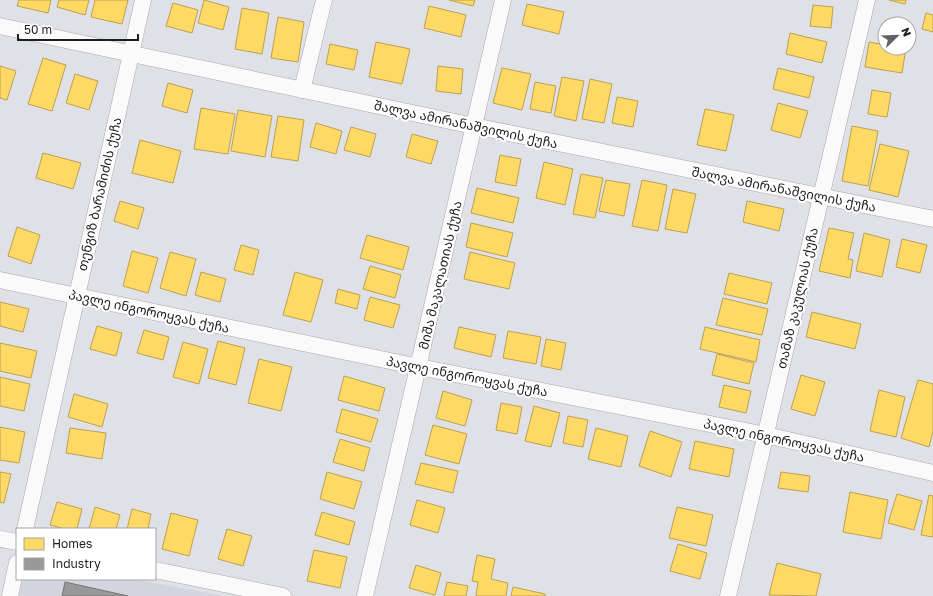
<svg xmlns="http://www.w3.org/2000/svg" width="933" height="596" viewBox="0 0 933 596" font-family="'Golos Text','Noto Sans Georgian',sans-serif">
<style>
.built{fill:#d2d4df}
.homes{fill:#ffd966;stroke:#bba151}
.industry{fill:#999;stroke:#747475}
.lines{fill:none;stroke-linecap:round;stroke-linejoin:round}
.minor-casing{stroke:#a7a8ab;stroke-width:17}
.minor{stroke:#fafafb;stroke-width:16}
.labels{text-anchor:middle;stroke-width:4;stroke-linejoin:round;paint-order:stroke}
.street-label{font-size:13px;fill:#1d1e21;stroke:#fff}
</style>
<rect width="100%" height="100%" fill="#e0e1e6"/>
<polygon class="built" points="23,579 132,579 224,596 19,596"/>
<g class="homes">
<polygon points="19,0 51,0 48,13 17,6"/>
<polygon points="59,0 89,0 85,15 57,7"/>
<polygon points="95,0 128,0 122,24 91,17"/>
<polygon points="204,0 229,7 223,30 198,23"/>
<polygon points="449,0 475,0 473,6"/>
<polygon points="889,0 906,0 905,4"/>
<polygon points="173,3 198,10 192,33 166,26"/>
<polygon points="527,4 564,12 559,34 522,25"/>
<polygon points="813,5 833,7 831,28 810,26"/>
<polygon points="429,6 466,15 461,37 424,28"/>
<polygon points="242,8 269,13 262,54 235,49"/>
<polygon points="926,13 933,15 933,32 922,29"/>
<polygon points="278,17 304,22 298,62 271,58"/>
<polygon points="790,33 827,42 822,63 786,54"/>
<polygon points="376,42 410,49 402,84 369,77"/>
<polygon points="869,42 885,45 885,48 906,48 902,73 865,67"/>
<polygon points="330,44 358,50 354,70 326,64"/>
<polygon points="43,58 66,65 52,111 28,104"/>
<polygon points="0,66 16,71 7,100 0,98"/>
<polygon points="438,66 463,69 461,94 436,91"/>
<polygon points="502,68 531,74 522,110 493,103"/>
<polygon points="778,68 814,77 809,98 773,89"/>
<polygon points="75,74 98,81 89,110 66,103"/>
<polygon points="562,77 584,81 576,121 554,116"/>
<polygon points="590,79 612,84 604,123 582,119"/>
<polygon points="535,82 556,86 551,113 530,109"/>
<polygon points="168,83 193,90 187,113 162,106"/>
<polygon points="872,90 891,93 887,117 868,114"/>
<polygon points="617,97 638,101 633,127 612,123"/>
<polygon points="778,103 808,111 800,138 771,130"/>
<polygon points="201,108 235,114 228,154 194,149"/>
<polygon points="705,109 734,115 726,151 697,145"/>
<polygon points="238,110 272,116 265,157 231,151"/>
<polygon points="278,116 304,120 298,161 271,157"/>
<polygon points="316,123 342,131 336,154 310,147"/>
<polygon points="852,126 878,131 868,186 842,181"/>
<polygon points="351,127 376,134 370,157 344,150"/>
<polygon points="412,134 438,141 431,164 406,157"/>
<polygon points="140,140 181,151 173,183 132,173"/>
<polygon points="880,144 909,151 898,197 869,190"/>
<polygon points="43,153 81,163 73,189 36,178"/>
<polygon points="500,155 521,159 516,186 495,182"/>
<polygon points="544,162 573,169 565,205 536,198"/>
<polygon points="581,174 603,178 595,218 573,214"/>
<polygon points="606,180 630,184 624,216 599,211"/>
<polygon points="642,180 667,185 658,231 632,226"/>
<polygon points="477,188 519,198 513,223 471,213"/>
<polygon points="673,189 696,194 687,233 665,229"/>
<polygon points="120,201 144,208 138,229 114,221"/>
<polygon points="747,201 784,209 779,231 743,222"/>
<polygon points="471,223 513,233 507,257 466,247"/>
<polygon points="17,227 40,235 31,264 8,256"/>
<polygon points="829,228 854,233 848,259 853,260 850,278 819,271"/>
<polygon points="864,233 890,240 882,277 856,271"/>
<polygon points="367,235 409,247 403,270 360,258"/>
<polygon points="902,239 927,245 920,273 896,267"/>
<polygon points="241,245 259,250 253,275 234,270"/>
<polygon points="132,251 158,258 148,293 123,286"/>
<polygon points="170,252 196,259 186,296 160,288"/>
<polygon points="470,252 515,263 509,289 464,279"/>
<polygon points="370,266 401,275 395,298 363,289"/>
<polygon points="201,272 226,279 220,302 195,295"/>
<polygon points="295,272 323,280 311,322 283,315"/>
<polygon points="729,273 772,283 767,304 724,294"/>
<polygon points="338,289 360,295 357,309 335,303"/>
<polygon points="370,297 400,305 393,328 364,320"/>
<polygon points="723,298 768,309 762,335 716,325"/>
<polygon points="0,302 29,309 23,332 0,326"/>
<polygon points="812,312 861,324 855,349 806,337"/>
<polygon points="97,326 122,333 116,356 90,349"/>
<polygon points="459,327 496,335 491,357 454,348"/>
<polygon points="705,327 760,340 756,362 700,349"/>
<polygon points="144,330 169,337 163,360 137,353"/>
<polygon points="508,331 541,337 536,364 503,358"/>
<polygon points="546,339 566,343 561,370 541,366"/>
<polygon points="218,341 245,348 236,385 208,378"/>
<polygon points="183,342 208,349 199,384 173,377"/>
<polygon points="0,343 37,351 31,378 0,371"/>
<polygon points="717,354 754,363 749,384 712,375"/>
<polygon points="259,359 292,367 281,411 248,403"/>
<polygon points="801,375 825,382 815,416 791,409"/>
<polygon points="344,376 385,388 379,411 338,400"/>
<polygon points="0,377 30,384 24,411 0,406"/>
<polygon points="918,380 933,384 933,431 929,447 901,438"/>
<polygon points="724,385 751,391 746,413 719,407"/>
<polygon points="879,390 905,397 896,437 870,431"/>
<polygon points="443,391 472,400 465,426 436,418"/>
<polygon points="74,394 108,404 102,427 68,417"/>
<polygon points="501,403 522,407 517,434 496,430"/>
<polygon points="534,406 560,413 551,447 525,441"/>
<polygon points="342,409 378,419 371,442 336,432"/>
<polygon points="568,416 588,420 583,447 563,443"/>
<polygon points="433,425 467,434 459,464 425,455"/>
<polygon points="0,427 25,432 19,463 0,460"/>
<polygon points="70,428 106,433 102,459 66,453"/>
<polygon points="596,428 628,436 621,467 588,459"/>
<polygon points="650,431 682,442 671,477 639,466"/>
<polygon points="340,439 370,448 364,471 333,462"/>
<polygon points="695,441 734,449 729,477 689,469"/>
<polygon points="421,463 458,471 453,493 415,484"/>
<polygon points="0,472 11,474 4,503 0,502"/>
<polygon points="327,472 362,482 354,509 320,499"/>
<polygon points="781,472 810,476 808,492 778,488"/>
<polygon points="850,492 888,500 881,539 843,532"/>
<polygon points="897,494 922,501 914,530 888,523"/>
<polygon points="929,495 933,496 933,537 921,535"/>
<polygon points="417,500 445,508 438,533 410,525"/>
<polygon points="57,502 82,509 77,529 66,529 50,525"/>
<polygon points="95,507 120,515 116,529 89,529"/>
<polygon points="677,507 713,515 706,546 669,538"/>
<polygon points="132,509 151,514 148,529 127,529"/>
<polygon points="322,512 355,522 349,545 315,535"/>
<polygon points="171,513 198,520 189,556 162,549"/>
<polygon points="227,529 252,536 243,566 218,559"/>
<polygon points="678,544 707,553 700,579 670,571"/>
<polygon points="314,550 347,557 340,588 307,581"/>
<polygon points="477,555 495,559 491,579 508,583 506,596 476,596 478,582 472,581"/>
<polygon points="777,563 821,574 816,596 769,595"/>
<polygon points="416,565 441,573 435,595 409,588"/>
<polygon points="447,582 468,586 466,596 444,596"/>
<polygon points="513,587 545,594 545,596 511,596"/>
</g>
<polygon class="industry" points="65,582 128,596 62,596"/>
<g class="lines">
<defs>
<g id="minor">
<polyline points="0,26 474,126 933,219"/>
<polyline points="302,90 324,0"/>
<polyline points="0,280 419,367 766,435 933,473"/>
<polyline points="25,529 143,0"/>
<polyline points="0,539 17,542"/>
<polyline points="155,570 283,596"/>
<polyline points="10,596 17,563"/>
<polyline points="365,596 503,0"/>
<polyline points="728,596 867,0"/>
</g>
</defs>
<use href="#minor" class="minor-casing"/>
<use href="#minor" class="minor"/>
</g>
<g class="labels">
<g class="street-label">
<text transform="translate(466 124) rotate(12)" y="5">შალვა ამირანაშვილის ქუჩა</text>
<text transform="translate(784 189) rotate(11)" y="5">შალვა ამირანაშვილის ქუჩა</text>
<text transform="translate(99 194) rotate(-77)" y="5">თენგიზ ბარამიძის ქუჩა</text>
<text transform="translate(440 275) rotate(-77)" y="5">მიშა მაკალათიას ქუჩა</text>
<text transform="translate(797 298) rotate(-77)" y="5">თამაზ კაკულიას ქუჩა</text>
<text transform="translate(149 311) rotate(12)" y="5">პავლე ინგოროყვას ქუჩა</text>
<text transform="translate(467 376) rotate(11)" y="5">პავლე ინგოროყვას ქუჩა</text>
<text transform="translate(784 440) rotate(12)" y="5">პავლე ინგოროყვას ქუჩა</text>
</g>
</g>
<rect x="16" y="528" width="140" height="52" fill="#ffffff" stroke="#a5a5a6"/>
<rect x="24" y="538" width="20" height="12" fill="#ffd966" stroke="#a5a5a6"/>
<text x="52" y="548" font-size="12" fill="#1d1e21">Homes</text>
<rect x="24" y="558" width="20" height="12" fill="#999999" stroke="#a5a5a6"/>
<text x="52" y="568" font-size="12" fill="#1d1e21">Industry</text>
<g transform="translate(897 36) rotate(67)"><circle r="19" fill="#ffffff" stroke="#a5a5a6"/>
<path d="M0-3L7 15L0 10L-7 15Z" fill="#616266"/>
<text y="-6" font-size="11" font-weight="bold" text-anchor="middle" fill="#1d1e21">N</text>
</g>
<path d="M18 34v6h120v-6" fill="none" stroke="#1d1e21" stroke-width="2"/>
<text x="24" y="34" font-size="12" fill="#1d1e21" stroke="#ffffff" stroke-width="3" paint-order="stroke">50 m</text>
</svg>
